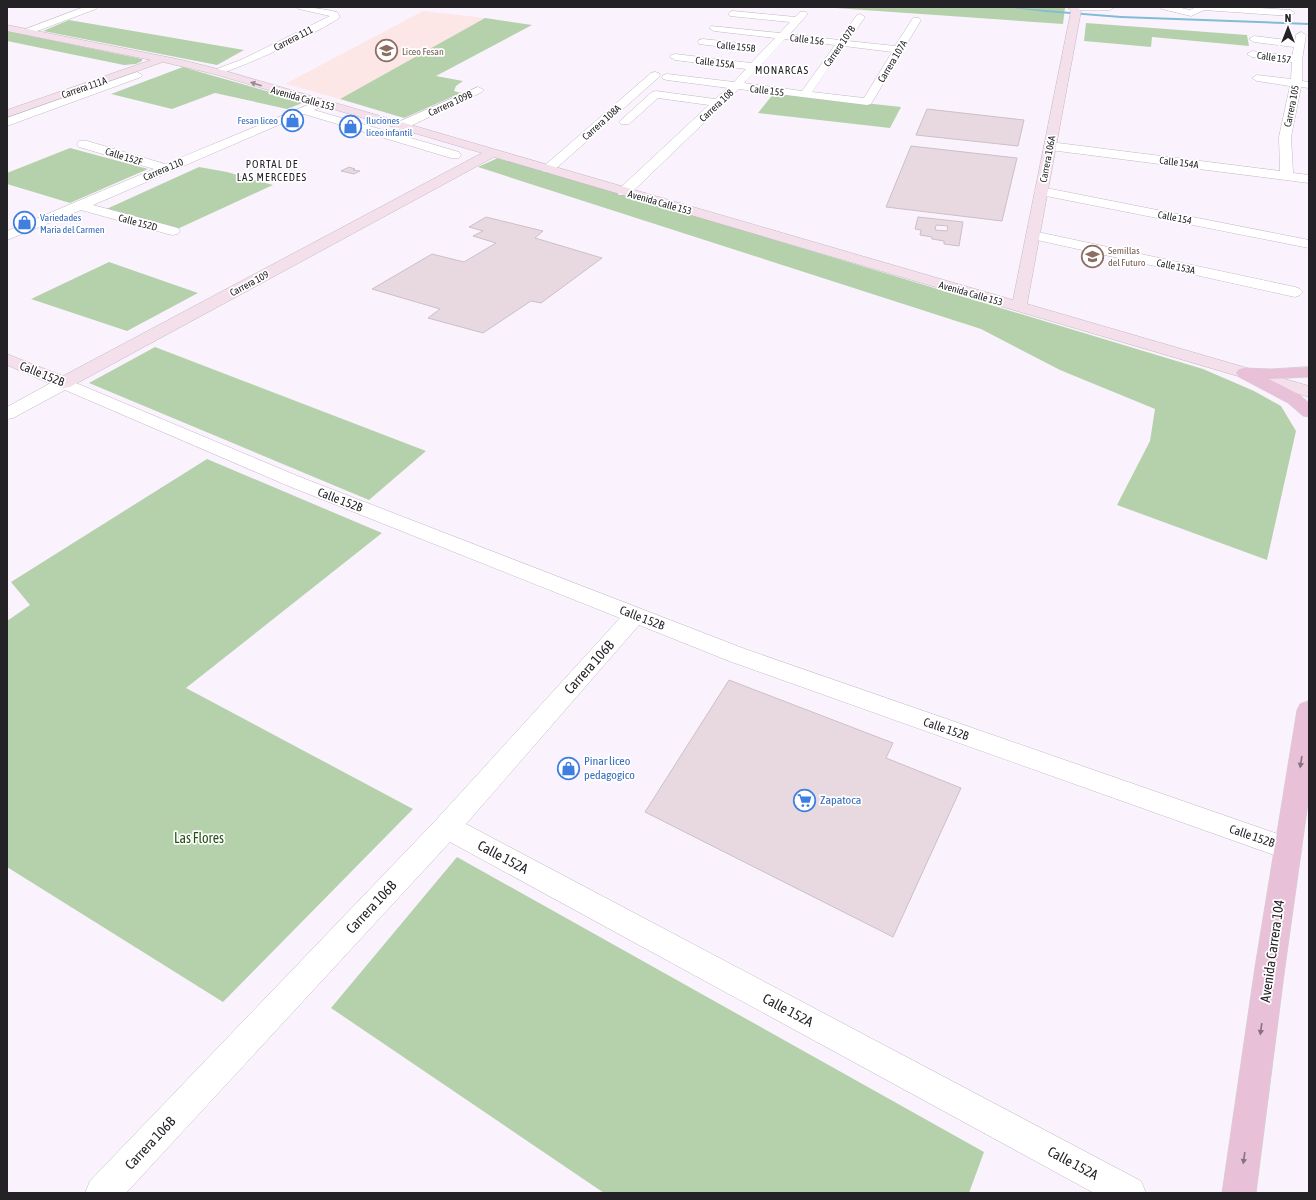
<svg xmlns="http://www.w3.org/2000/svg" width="1316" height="1200" viewBox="0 0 1316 1200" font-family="'Asap Condensed',sans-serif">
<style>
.education{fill:#fce7e6}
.green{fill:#b5d1ab}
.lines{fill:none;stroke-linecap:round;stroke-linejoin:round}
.stream{fill:#80bcd6;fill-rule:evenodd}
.building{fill:#e8d9e1;stroke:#cdbfc7;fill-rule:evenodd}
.street-casing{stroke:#c2b9c5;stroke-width:1}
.secondary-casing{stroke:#c2b9c5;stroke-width:1}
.primary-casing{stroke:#d3d3d4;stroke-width:1}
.street{fill:#fff;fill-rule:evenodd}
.secondary{fill:#f4e0eb;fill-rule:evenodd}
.primary{fill:#e8c0d7;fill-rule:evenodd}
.oneway{fill:#978a93}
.oneway2{fill:#86717f}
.labels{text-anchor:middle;stroke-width:3.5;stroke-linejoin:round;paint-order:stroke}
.far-street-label{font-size:10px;fill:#252227;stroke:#fff}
.far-education-label{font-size:10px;fill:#785e54;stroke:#fff;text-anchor:start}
.far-shop-label{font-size:10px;fill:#366cbe;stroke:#fff;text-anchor:start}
.far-neighbourhood-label{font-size:11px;letter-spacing:1px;fill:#252227;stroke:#fff}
.street-label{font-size:12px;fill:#252227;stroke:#fff}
.shop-label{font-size:12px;fill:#366cbe;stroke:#fff;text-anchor:start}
.near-street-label{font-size:14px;fill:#252227;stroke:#fff}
.near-park-label{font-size:14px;fill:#275214;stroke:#fff}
</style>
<rect width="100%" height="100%" fill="#faf3fe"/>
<polygon class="education" points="423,11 485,18 340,99 285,84"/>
<g class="green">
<polygon points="821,7 1063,7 1065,8 1063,24"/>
<polygon points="485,18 532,25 436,76 463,81 456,86 454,91 461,93 404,118 340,99"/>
<polygon points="69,20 244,50 217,65 43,31"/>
<polygon points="1086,23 1247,35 1249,46 1152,37 1151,47 1084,41"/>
<polygon points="7,31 142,59 142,61 136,64 124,65 7,41"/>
<polygon points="183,67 193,70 305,102 287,109 215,93 172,109 111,94"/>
<polygon points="774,93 901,107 890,128 758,113"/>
<polygon points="70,148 148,169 70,203 7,184 7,173"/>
<polygon points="500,157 1203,369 1254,391 1281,406 1296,431 1267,560 1117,505 1150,441 1155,409 1060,370 981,329 478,167"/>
<polygon points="199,167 227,172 273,185 173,231 102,211"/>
<polygon points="109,262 198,293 127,331 31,299"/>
<polygon points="155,347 426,451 369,500 89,383"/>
<polygon points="207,459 382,533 186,688 413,809 223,1002 7,867 7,621 30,605 11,582"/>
<polygon points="457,857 984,1152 969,1193 604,1193 331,1008"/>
</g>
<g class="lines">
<polygon class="stream" points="1007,7 1121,16 1309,23 1309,25 1121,18 1046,12"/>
</g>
<g class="building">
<polygon points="927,109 1024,120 1018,146 916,135"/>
<polygon points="911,146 1017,158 1002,221 886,207"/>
<polygon points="349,167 355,169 353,170 360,171 354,174 341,171"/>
<polygon points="486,217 543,231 535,238 602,258 541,303 531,301 483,333 428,318 440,309 372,289 432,254 464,262 496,243 473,236 483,231 469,227"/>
<path d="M 918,217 L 963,222 L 959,246 L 944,244 L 944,241 L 932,239 L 932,237 L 920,235 L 921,230 L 915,229 ZM 936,225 L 948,226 L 947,231 L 935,230 Z"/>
<polygon points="729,680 893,743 886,758 961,788 893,937 645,812"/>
</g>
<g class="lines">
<defs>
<g id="street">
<polygon points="84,7 98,7 96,9 29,34 23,34 21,32 23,30"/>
<path d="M 297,7 C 311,7 324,9 337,12 L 340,17 C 332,26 224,77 214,74 L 213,72 L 214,70 L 243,59 L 330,16 L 299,9 Z"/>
<polygon points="1068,7 1115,7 1110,10 1073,10"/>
<polygon points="1160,7 1177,7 1190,10 1196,7 1243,7 1290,10 1295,13 1290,16 1204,10 1191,16 1162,9"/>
<path d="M 733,11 L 795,17 L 800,12 L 806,12 L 808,14 L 806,16 L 790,34 L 839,40 L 857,15 L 860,14 L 865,17 L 848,41 L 895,46 L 913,18 L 919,18 L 921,20 L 871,104 L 867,105 L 739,89 L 629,195 L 619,195 L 617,192 L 619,189 L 709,105 L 658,98 L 629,124 L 621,124 L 619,122 L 621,120 L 652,92 L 656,91 L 715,99 L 728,88 L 667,80 L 663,79 L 662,77 L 663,75 L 667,74 L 734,82 L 746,69 L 675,60 L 670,57 L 671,55 L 675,54 L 751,63 L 775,38 L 714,31 L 709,28 L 711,26 L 780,33 L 790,22 L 730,16 L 728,14 L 730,12 ZM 785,39 L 835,45 L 802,91 L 744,83 ZM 844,46 L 892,52 L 864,98 L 812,92 Z"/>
<polygon points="1301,32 1306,35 1302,60 1302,81 1309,82 1309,88 1301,87 1291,137 1293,173 1309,175 1309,183 1050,150 1046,149 1044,146 1046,143 1050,142 1280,171 1279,137 1290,86 1257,81 1252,78 1257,75 1291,79 1292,62 1252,57 1247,54 1252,51 1292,56 1294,47 1254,42 1249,39 1254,36 1295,41 1296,35"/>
<polygon points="703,39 740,43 745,46 740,49 699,44 698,42 699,40"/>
<polygon points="137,72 142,75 141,77 7,126 7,118"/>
<polygon points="655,72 659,73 660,75 659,77 552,172 544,172 542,169 544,166 651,73"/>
<polygon points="478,87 484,90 482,92 404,129 396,129 394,126 396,123"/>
<polygon points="320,100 324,101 326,103 324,105 314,110 459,152 461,155 459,158 451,158 304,114 93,205 178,228 180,231 178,234 173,235 168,234 81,210 7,240 7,231 154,169 79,147 77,144 79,141 87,141 165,164"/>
<polygon points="1041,187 1309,240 1309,248 1036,194 1034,191 1036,188"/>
<polygon points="1033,231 1295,287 1300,289 1303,292 1300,295 1295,297 1028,238 1026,235 1028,232"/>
<polygon points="64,378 300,477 745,649 1298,841 1302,849 1298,857 1288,860 729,661 639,625 466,824 1141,1181 1146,1193 1094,1193 450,842 126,1193 85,1193 90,1181 437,819 620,618 286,485 65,390 13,418 7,419 7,407 58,379"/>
</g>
<polygon id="secondary" points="1068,7 1078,7 1081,11 1027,304 1309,386 1309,397 494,157 70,387 64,388 58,387 7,365 7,354 63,376 482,153 214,74 163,62 7,117 7,110 151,60 7,31 7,25 182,60 222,70 1013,300 1071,11"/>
<g id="primary">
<polygon points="1309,367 1309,377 1269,379 1300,395 1309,403 1309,417 1303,416 1288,403 1239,377 1236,373 1239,369 1245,368 1271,369"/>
<polygon points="1309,701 1309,796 1285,967 1256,1193 1222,1193 1255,967 1297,710 1300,704"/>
</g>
</defs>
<use href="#street" class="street-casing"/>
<use href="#secondary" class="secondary-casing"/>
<use href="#primary" class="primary-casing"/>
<use href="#street" class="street"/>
<use href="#secondary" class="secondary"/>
<use href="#primary" class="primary"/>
</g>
<defs><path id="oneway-solid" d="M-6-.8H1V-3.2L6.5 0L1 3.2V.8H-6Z"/></defs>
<use class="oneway" href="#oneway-solid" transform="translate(256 84) rotate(-163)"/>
<g class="oneway2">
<use href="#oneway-solid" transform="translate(1301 762) rotate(99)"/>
<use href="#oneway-solid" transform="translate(1261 1029) rotate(98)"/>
<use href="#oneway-solid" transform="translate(1244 1158) rotate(98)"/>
</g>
<defs>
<symbol id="school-ring" viewBox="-11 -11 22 22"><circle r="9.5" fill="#fff" stroke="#8d6e63" stroke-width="1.5"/><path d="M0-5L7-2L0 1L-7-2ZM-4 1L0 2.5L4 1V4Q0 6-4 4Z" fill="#8d6e63"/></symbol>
<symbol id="shop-ring" viewBox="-11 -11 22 22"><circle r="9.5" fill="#fff" stroke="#3f7fe0" stroke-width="1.5"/><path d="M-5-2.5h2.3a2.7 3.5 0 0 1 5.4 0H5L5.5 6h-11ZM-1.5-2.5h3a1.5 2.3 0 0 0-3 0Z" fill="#3f7fe0"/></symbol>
<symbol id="supermarket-ring" viewBox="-11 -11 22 22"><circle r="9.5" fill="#fff" stroke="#3f7fe0" stroke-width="1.5"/><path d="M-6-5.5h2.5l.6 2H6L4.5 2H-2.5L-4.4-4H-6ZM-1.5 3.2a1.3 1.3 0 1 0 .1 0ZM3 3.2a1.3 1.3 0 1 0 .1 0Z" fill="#3f7fe0"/></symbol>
</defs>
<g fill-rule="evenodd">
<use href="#school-ring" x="374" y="38" width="25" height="25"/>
<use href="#shop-ring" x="280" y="108" width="25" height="25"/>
<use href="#shop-ring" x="338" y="114" width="25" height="25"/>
<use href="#shop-ring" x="12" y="210" width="25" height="25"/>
<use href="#school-ring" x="1080" y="244" width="25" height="25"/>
<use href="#shop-ring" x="556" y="756" width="25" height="25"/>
<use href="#supermarket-ring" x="792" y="788" width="25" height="25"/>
</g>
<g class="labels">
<g class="far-street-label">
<text transform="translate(293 38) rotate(-27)" y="4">Carrera 111</text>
<text transform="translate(807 39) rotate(7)" y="4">Calle 156</text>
<text transform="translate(736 46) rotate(6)" y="4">Calle 155B</text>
<text transform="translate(839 46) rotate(-55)" y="4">Carrera 107B</text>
<text transform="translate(1274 57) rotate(8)" y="4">Calle 157</text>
<text transform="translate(892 61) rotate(-59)" y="4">Carrera 107A</text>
<text transform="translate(715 62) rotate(7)" y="4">Calle 155A</text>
<text transform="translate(84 87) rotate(-19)" y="4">Carrera 111A</text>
<text transform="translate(767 90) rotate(7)" y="4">Calle 155</text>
<text transform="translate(303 98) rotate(16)" y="4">Avenida Calle 153</text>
<text transform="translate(450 103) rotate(-25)" y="4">Carrera 109B</text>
<text transform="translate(716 105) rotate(-43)" y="4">Carrera 108</text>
<text transform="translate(1291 106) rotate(-79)" y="4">Carrera 105</text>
<text transform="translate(601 122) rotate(-42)" y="4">Carrera 108A</text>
<text transform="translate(124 156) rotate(17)" y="4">Calle 152F</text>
<text transform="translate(1047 159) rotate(-79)" y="4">Carrera 106A</text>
<text transform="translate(1179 162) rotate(7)" y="4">Calle 154A</text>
<text transform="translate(163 169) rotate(-23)" y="4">Carrera 110</text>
<text transform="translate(660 202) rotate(16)" y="4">Avenida Calle 153</text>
<text transform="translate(1175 217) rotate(11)" y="4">Calle 154</text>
<text transform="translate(138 222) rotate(15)" y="4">Calle 152D</text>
<text transform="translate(1176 266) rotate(12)" y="4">Calle 153A</text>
<text transform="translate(249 283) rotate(-28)" y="4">Carrera 109</text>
<text transform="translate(971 293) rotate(16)" y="4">Avenida Calle 153</text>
</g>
<g class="far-education-label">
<text x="402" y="55">Liceo Fesan</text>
<text x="1108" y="254">Semillas<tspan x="1108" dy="12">del Futuro</tspan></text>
</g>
<g class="far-shop-label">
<text x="278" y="124" text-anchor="end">Fesan liceo</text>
<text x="366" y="124">Iluciones<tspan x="366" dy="12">liceo infantil</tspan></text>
<text x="40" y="221">Variedades<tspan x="40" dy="12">Maria del Carmen</tspan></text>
</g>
<g class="far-neighbourhood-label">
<text x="782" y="74">MONARCAS</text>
<text x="272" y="168">PORTAL DE<tspan x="272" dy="13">LAS MERCEDES</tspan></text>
</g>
<g class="street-label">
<text transform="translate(42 374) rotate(22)" y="4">Calle 152B</text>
<text transform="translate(340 500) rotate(21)" y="4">Calle 152B</text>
<text transform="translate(642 618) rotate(21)" y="4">Calle 152B</text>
<text transform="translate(946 729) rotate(19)" y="4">Calle 152B</text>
<text transform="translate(1252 836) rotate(19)" y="4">Calle 152B</text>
</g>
<g class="shop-label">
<text x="584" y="765">Pinar liceo<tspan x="584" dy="14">pedagogico</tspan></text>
<text x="820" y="804">Zapatoca</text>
</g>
<g class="near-street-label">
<text transform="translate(589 667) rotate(-48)" y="5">Carrera 106B</text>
<text transform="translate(503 857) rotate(28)" y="5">Calle 152A</text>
<text transform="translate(371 907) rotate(-47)" y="5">Carrera 106B</text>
<text transform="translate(1272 951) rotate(-82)" y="5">Avenida Carrera 104</text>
<text transform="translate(788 1010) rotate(28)" y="5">Calle 152A</text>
<text transform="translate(150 1143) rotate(-47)" y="5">Carrera 106B</text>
<text transform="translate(1073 1163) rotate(28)" y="5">Calle 152A</text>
</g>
<g class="near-park-label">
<text x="199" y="843">Las Flores</text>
</g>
</g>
<rect width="1316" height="1200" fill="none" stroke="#252227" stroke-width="16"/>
<g transform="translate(1288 28)" stroke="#ffffff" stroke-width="3" paint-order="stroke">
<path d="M0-3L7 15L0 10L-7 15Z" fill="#252227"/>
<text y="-6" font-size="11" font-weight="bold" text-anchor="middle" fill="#252227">N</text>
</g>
</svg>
